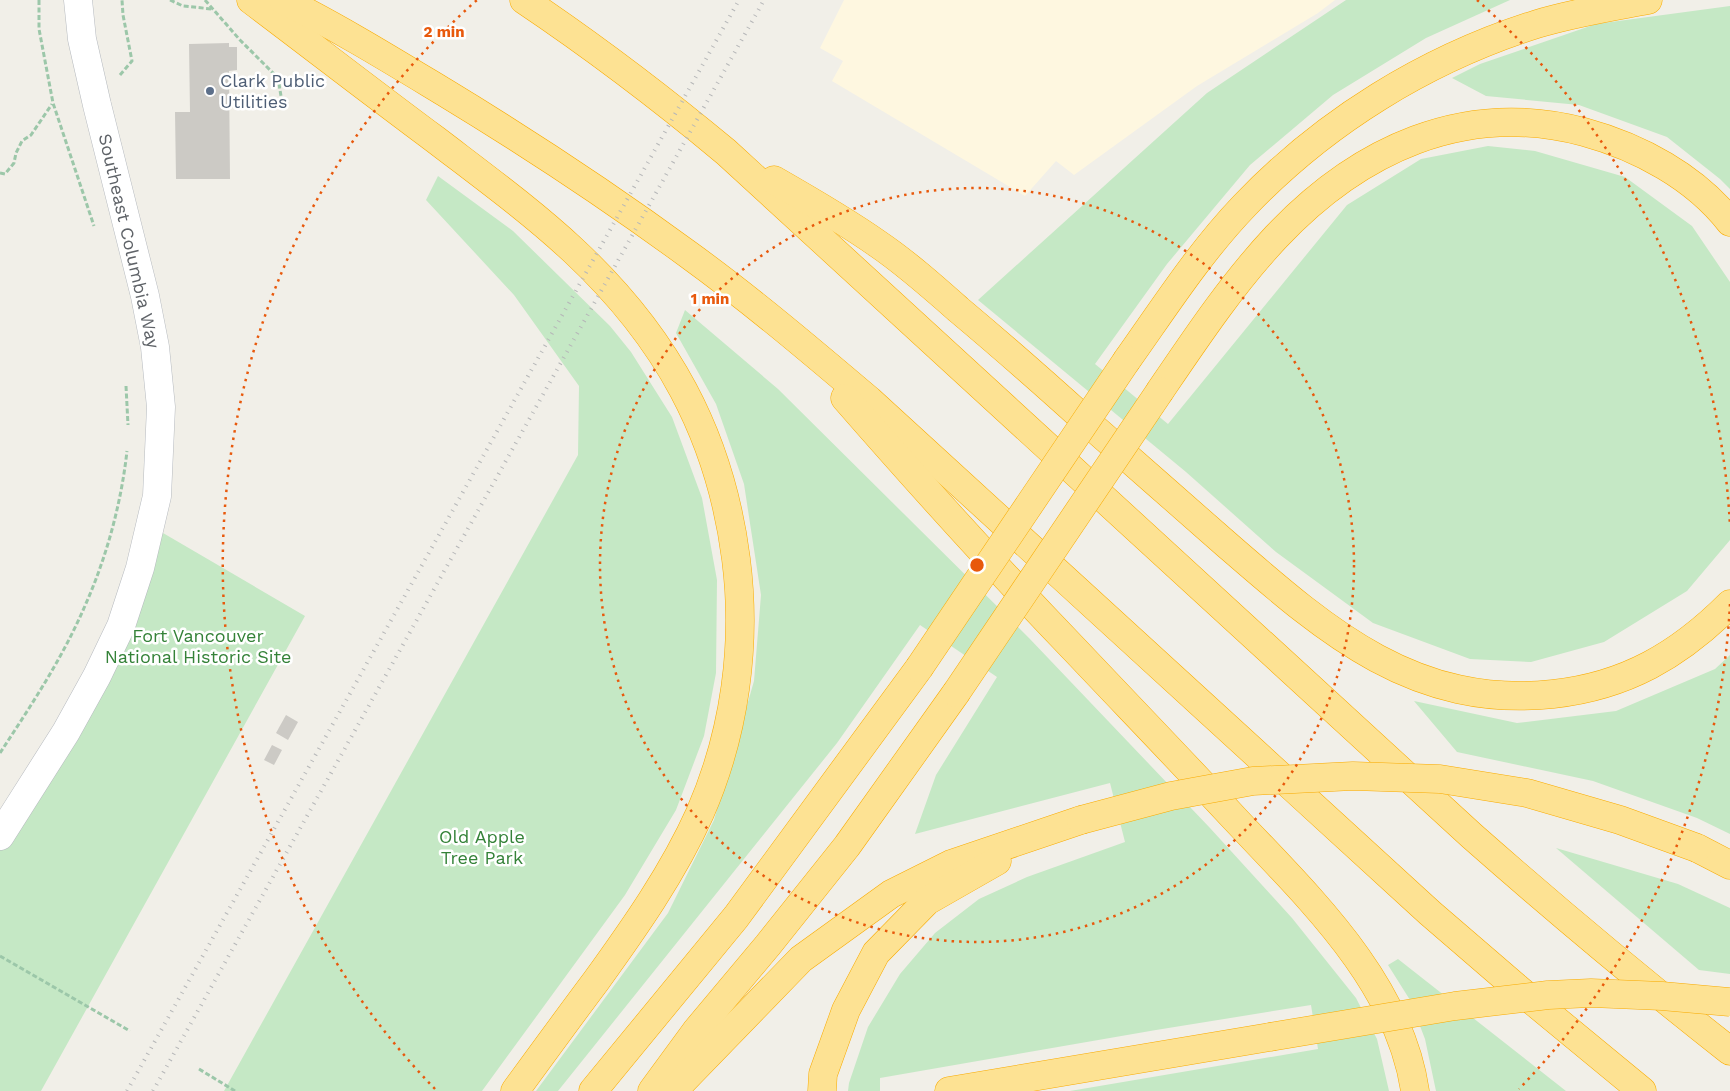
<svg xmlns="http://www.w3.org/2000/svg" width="1730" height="1091" viewBox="0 0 1730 1091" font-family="'Work Sans',sans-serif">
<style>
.commercial{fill:#fef7e0}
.green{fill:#c5e8c5}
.building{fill:#cccac5}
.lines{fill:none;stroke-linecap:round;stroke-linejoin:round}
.secondary-casing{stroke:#b6babf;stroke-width:29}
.highway-casing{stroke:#f9ab00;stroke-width:29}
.path{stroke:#9cc7a9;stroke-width:3;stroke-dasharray:5 2.5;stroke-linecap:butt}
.secondary{stroke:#fff;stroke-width:28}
.highway{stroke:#fde293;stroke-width:28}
.rail{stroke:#b6b7b8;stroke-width:4;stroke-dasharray:1 6;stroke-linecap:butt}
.highway-bridge-casing{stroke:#f9ab00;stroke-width:29;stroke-linecap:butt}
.highway-bridge{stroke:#fde293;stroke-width:28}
.ring{fill:none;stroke:#e8590c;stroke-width:2.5;stroke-dasharray:2.5 5}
.service-dot{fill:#5c6f8a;stroke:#fff;stroke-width:2}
.labels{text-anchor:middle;stroke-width:5;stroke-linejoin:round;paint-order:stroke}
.service-label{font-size:18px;fill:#4e5e75;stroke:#fff;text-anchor:start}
.street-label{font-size:18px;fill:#5f6368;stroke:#fff}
.park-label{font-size:18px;fill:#348238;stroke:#fff}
.centre{fill:#e8590c;stroke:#fff;stroke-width:2.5}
.ring-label{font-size:15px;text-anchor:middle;font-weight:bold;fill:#e8590c;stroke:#fff;stroke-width:5;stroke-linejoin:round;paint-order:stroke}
</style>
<rect width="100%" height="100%" fill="#f1efe8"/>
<polygon class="commercial" points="844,0 1335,0 1318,13 1197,86 1074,175 1056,161 1025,196 832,81 843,61 820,48"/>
<g class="green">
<polygon points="1346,0 1510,0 1426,38 1333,95 1250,165 1167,264 1095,364 1168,424 1347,205 1421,159 1488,146 1535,151 1625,177 1692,226 1730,282 1730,540 1687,591 1604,642 1531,662 1470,659 1373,623 1276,552 1186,472 978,300 1207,93"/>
<polygon points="1730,6 1730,189 1720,179 1667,137 1579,105 1486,96 1452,78 1480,64 1596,24"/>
<polygon points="438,176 513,231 610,326 631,352 672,417 702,498 717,580 716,673 704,736 676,810 625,895 482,1091 224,1091 578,455 579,386 514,295 426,200"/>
<polygon points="685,310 778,389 1029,638 1210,828 1292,918 1356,998 1377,1039 1389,1091 1070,1091 1318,1049 1311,1005 1156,1030 880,1078 880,1091 848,1091 849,1083 868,1027 900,974 935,933 979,899 1027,877 1125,842 1110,783 915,834 936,775 997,677 920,625 837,743 558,1091 536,1091 668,913 714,820 754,681 761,595 744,484 716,404 676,333"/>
<polygon points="151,526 305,616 41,1091 0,1091 0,836 66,732"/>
<polygon points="1730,655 1730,834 1697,818 1593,781 1457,752 1414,701 1517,723 1616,711 1715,669"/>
<polygon points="1556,848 1678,884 1730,908 1730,974 1699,970"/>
<polygon points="1398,959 1566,1091 1436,1091 1425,1039 1410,1000 1388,965"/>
</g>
<g class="building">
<polygon points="229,43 229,47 237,47 237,70 229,71 230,179 176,179 175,112 190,112 189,44"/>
<polygon points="286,715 298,722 288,740 276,733"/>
<polygon points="272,745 282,750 274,765 264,760"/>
</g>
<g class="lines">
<defs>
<polyline id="secondary" points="0,836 66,732 97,676 121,626 140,568 157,496 161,407 155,347 145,296 97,105 82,39 78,0"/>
<g id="highway">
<path d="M 251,0 C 312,46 374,94 436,140 C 483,176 531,211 574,251 C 666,337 720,434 736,559 C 747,644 735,733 700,813 C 673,873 635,927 596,981 C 569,1017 542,1054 515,1091"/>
<path d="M 283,0 C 339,28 391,60 444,92 C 528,143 610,197 689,255 C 751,300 810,350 869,400 L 1430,913 L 1517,988 L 1642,1091"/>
<path d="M 524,0 C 594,47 661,98 726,152 L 1472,836 C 1556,910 1642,982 1730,1051"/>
<path d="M 774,180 C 809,200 844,220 878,244 C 906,263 933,287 959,310 C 1002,346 1044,383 1086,421 C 1133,462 1179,503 1226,544 C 1324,629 1413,709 1553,694 C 1626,686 1679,655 1730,604"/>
<path d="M 1127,360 C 1164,308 1199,253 1244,206 C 1324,122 1426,59 1537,24 C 1573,13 1611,7 1648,0"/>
<path d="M 1160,391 C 1196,338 1232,284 1276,237 C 1358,150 1464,100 1584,132 C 1639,147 1695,177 1730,222"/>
<path d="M 845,398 C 920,484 996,568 1075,650 C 1128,706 1182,762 1235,819 C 1307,896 1399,981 1415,1091"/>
<polyline points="1697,848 1730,865"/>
<polyline points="593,1091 736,917 919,668"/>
<polyline points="652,1091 696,1031 768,945 847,846 956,693"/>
<polyline points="673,1091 801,959 891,894 951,864 1081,820"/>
<polyline points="822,1091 823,1074 846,1010 876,953 927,901 997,861"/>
<polyline points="949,1091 1270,1037"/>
</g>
</defs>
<use href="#secondary" class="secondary-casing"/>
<use href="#highway" class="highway-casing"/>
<g class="path">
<polyline points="39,0 39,29 53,103 94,226"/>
<polyline points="170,0 183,6 212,9"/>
<polyline points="205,0 240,40 278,78 281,96"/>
<polyline points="120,75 132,61 123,15 122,0"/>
<polyline points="0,173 5,174 14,163 16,153 22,141 31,135 52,104"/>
<polyline points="126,386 128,425"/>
<path d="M 0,753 C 30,707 62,659 84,608 C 106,559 121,505 127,451"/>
<polyline points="0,956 130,1031"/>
<polyline points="199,1069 235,1091"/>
</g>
<use href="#secondary" class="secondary"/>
<use href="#highway" class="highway"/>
<g class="rail">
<polyline points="127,1091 739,0"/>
<polyline points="153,1091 764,0"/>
</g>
<defs>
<g id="highway-bridge">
<polyline points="919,668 1127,360"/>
<polyline points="956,693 1160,391"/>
<polyline points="1081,820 1171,796 1253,781 1353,776 1440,779 1527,793 1620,820 1697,848"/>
<polyline points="1270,1037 1455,1006 1548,995 1591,993 1662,996 1730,1002"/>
</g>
</defs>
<use href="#highway-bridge" class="highway-bridge-casing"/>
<use href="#highway-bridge" class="highway-bridge"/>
</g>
<g class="ring">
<circle cx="977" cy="565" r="377"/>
<path d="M1730 604A754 754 0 0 1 1519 1089M435 1089A754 754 0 0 1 477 0M1477 0A754 754 0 0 1 1730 526"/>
</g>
<circle class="service-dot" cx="210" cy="91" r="5"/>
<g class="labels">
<g class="service-label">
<text x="220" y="87">Clark Public<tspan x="220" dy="21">Utilities</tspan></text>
</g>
<g class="street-label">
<text transform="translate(129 241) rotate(77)" y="6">Southeast Columbia Way</text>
</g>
<g class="park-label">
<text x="198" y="642">Fort Vancouver<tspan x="198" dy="21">National Historic Site</tspan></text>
<text x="482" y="843">Old Apple<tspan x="482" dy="21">Tree Park</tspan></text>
</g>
</g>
<circle cx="977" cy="565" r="8" class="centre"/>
<g class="ring-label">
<text x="444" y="37">2 min</text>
<text x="710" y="304">1 min</text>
</g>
</svg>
